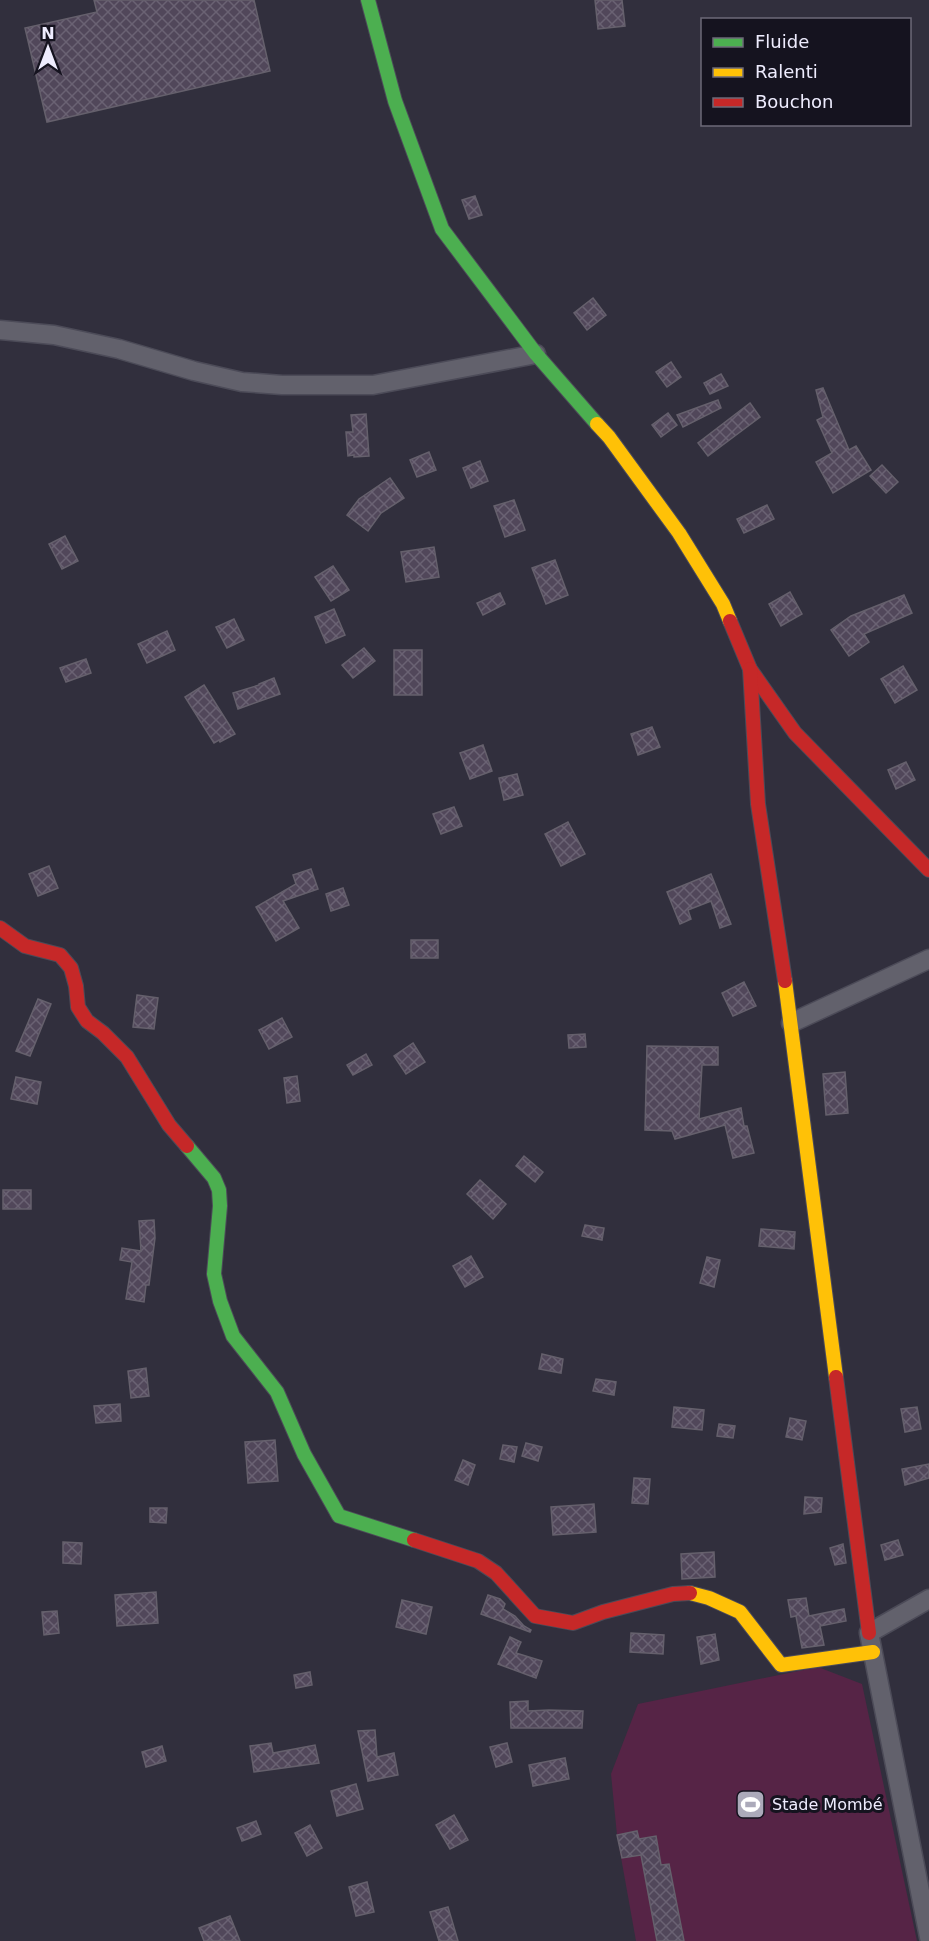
<svg xmlns="http://www.w3.org/2000/svg" width="929" height="1941" viewBox="0 0 929 1941" font-family="'DejaVu Sans',sans-serif">
<style>
.park{fill:#562446}
.building{fill:url(#building-cross-hatch);stroke:#65606c;stroke-width:1.5}
.lines{fill:none;stroke-linecap:round;stroke-linejoin:round}
.street-casing{stroke:#4c4b58;stroke-width:21}
.fast-casing{stroke:#4c4b58;stroke-width:16}
.slow-casing{stroke:#4c4b58;stroke-width:16}
.jam-casing{stroke:#4c4b58;stroke-width:16}
.street{stroke:#62616c;stroke-width:18}
.fast{stroke:#4caf50;stroke-width:14}
.slow{stroke:#ffc107;stroke-width:14}
.jam{stroke:#c62828;stroke-width:14}
.labels{text-anchor:middle;stroke-width:6;stroke-linejoin:round;paint-order:stroke}
.poi-label{font-size:16px;fill:#eeecfe;stroke:#15131f;text-anchor:start}
</style>
<defs>
<pattern id="building-cross-hatch" width="8" height="8" patternUnits="userSpaceOnUse" patternTransform="scale(1.5)"><rect width="8" height="8" fill="#51475a"/><path d="M0 0l8 8M0 8l8-8" fill="none" stroke="#6a6273"/></pattern>
</defs>
<rect width="100%" height="100%" fill="#312f3d"/>
<polygon class="park" points="818,1667 862,1684 917,1941 636,1941 617,1835 611,1774 638,1704"/>
<g class="building">
<polygon points="94,0 254,0 270,71 47,122 25,28 97,12"/>
<polygon points="595,0 622,0 625,26 598,29"/>
<polygon points="475,196 482,215 469,219 462,200"/>
<polygon points="593,298 606,315 587,330 574,313"/>
<polygon points="671,362 681,377 667,387 656,372"/>
<polygon points="721,374 728,386 710,394 704,383"/>
<polygon points="823,388 849,450 856,446 871,470 833,493 816,462 832,453 817,420 823,417 816,390"/>
<polygon points="718,400 721,408 683,427 677,415"/>
<polygon points="750,403 760,417 708,456 698,443"/>
<polygon points="668,413 677,425 661,437 652,425"/>
<polygon points="366,414 369,456 354,457 354,455 348,456 346,432 353,432 351,415"/>
<polygon points="429,452 436,470 417,477 410,460"/>
<polygon points="480,461 488,481 471,488 463,468"/>
<polygon points="882,465 898,482 886,493 870,476"/>
<polygon points="390,478 404,498 381,513 368,531 347,515 359,499"/>
<polygon points="514,500 525,530 505,537 494,506"/>
<polygon points="767,505 774,519 744,533 737,519"/>
<polygon points="65,536 78,561 62,569 49,544"/>
<polygon points="434,547 439,577 406,582 401,552"/>
<polygon points="555,560 568,595 546,604 532,568"/>
<polygon points="333,566 349,590 331,601 315,577"/>
<polygon points="790,592 802,614 781,626 769,604"/>
<polygon points="500,593 505,604 483,615 477,603"/>
<polygon points="904,595 912,613 864,634 869,642 849,656 831,630 851,616"/>
<polygon points="334,609 345,635 326,643 315,617"/>
<polygon points="234,619 244,640 227,648 216,627"/>
<polygon points="167,631 175,650 147,663 138,644"/>
<polygon points="364,648 375,661 353,678 342,665"/>
<rect x="394" y="650" width="28" height="45"/>
<polygon points="86,659 91,673 66,682 60,668"/>
<polygon points="903,666 917,690 895,703 881,679"/>
<polygon points="274,678 280,694 238,709 233,693 259,685 259,684"/>
<polygon points="204,685 235,734 220,742 219,740 214,743 185,697"/>
<polygon points="652,727 660,747 638,755 631,734"/>
<polygon points="483,745 492,771 470,779 460,753"/>
<polygon points="906,762 915,780 896,789 888,770"/>
<polygon points="517,774 523,795 504,800 499,778"/>
<polygon points="454,807 462,826 441,834 433,814"/>
<polygon points="568,822 585,854 561,866 545,834"/>
<polygon points="49,866 58,888 38,896 29,874"/>
<polygon points="311,869 318,889 283,901 299,928 276,941 256,907 296,884 293,875"/>
<polygon points="711,874 731,924 720,928 711,901 688,910 691,919 680,924 667,892"/>
<polygon points="343,888 349,905 331,911 326,894"/>
<rect x="411" y="940" width="27" height="18"/>
<polygon points="744,982 756,1006 733,1016 722,993"/>
<polygon points="137,995 158,998 154,1029 133,1027"/>
<polygon points="38,999 51,1004 30,1056 16,1051"/>
<polygon points="282,1018 292,1037 269,1049 259,1030"/>
<polygon points="585,1034 586,1047 569,1048 568,1035"/>
<polygon points="413,1043 425,1062 406,1074 394,1056"/>
<polygon points="647,1046 718,1047 718,1065 702,1065 699,1119 741,1108 744,1126 747,1126 754,1153 733,1158 725,1125 675,1139 672,1131 645,1130"/>
<polygon points="366,1054 372,1065 353,1075 347,1065"/>
<polygon points="845,1072 848,1113 826,1115 823,1074"/>
<polygon points="297,1076 300,1101 287,1103 284,1078"/>
<polygon points="16,1077 41,1082 37,1104 11,1099"/>
<polygon points="524,1156 543,1172 535,1182 516,1166"/>
<polygon points="480,1180 506,1204 493,1219 467,1194"/>
<rect x="3" y="1190" width="28" height="19"/>
<polygon points="154,1220 155,1238 149,1285 146,1285 144,1302 126,1299 132,1262 120,1260 122,1248 141,1251 139,1221"/>
<polygon points="585,1225 604,1228 602,1240 582,1236"/>
<polygon points="761,1229 795,1232 794,1249 759,1246"/>
<polygon points="471,1256 483,1277 465,1287 453,1266"/>
<polygon points="707,1257 720,1260 714,1287 700,1283"/>
<polygon points="542,1354 563,1359 561,1373 539,1369"/>
<polygon points="146,1368 149,1396 131,1398 128,1371"/>
<polygon points="596,1379 616,1382 614,1395 593,1391"/>
<polygon points="120,1404 121,1421 96,1423 94,1406"/>
<polygon points="674,1407 704,1410 702,1430 672,1427"/>
<polygon points="917,1407 921,1429 905,1432 901,1409"/>
<polygon points="790,1418 806,1421 802,1440 786,1437"/>
<polygon points="719,1424 735,1426 733,1438 717,1436"/>
<polygon points="275,1440 278,1481 248,1483 245,1442"/>
<polygon points="526,1443 542,1447 538,1461 522,1456"/>
<polygon points="503,1445 517,1447 514,1462 500,1459"/>
<polygon points="463,1460 475,1465 468,1485 455,1480"/>
<polygon points="929,1464 929,1478 905,1485 902,1469"/>
<polygon points="634,1478 650,1479 648,1504 632,1503"/>
<polygon points="805,1497 822,1498 821,1512 804,1514"/>
<polygon points="594,1504 596,1532 553,1535 551,1507"/>
<polygon points="150,1508 167,1508 166,1523 150,1522"/>
<polygon points="898,1540 903,1555 885,1560 881,1545"/>
<polygon points="63,1542 82,1543 81,1564 63,1563"/>
<polygon points="843,1544 846,1563 835,1565 830,1548"/>
<polygon points="714,1552 715,1577 682,1579 681,1554"/>
<polygon points="156,1592 158,1623 117,1626 115,1595"/>
<polygon points="488,1595 500,1599 505,1604 503,1609 515,1616 524,1626 531,1630 530,1632 481,1614"/>
<polygon points="806,1598 809,1616 844,1609 846,1621 820,1626 824,1645 802,1648 796,1616 791,1617 788,1600"/>
<polygon points="402,1600 432,1607 426,1634 396,1627"/>
<polygon points="57,1611 59,1633 44,1635 42,1612"/>
<polygon points="631,1633 664,1635 663,1654 630,1652"/>
<polygon points="715,1634 719,1660 701,1664 697,1637"/>
<polygon points="510,1637 521,1642 516,1653 542,1661 536,1678 498,1664"/>
<polygon points="310,1672 312,1685 296,1688 294,1675"/>
<polygon points="528,1701 528,1711 549,1710 583,1711 582,1728 511,1728 510,1702"/>
<polygon points="375,1730 377,1757 394,1753 398,1775 368,1781 358,1731"/>
<polygon points="271,1743 273,1753 315,1745 319,1763 254,1772 250,1746"/>
<polygon points="507,1743 512,1762 496,1767 490,1747"/>
<polygon points="162,1746 166,1761 146,1767 142,1752"/>
<polygon points="565,1758 569,1779 533,1786 529,1765"/>
<polygon points="356,1784 363,1809 337,1816 331,1791"/>
<polygon points="454,1815 468,1840 450,1849 436,1825"/>
<polygon points="256,1821 261,1834 242,1841 237,1828"/>
<polygon points="310,1825 322,1848 307,1856 295,1833"/>
<polygon points="637,1831 639,1839 656,1836 661,1865 669,1864 684,1941 657,1941 641,1855 622,1858 617,1835"/>
<polygon points="367,1882 374,1912 356,1916 349,1887"/>
<polygon points="448,1907 458,1941 439,1941 430,1912"/>
<polygon points="230,1916 240,1941 204,1941 199,1928"/>
</g>
<g class="lines">
<defs>
<g id="street">
<polyline points="0,330 54,335 119,349 194,371 242,382 282,385 373,385 536,354"/>
<polyline points="791,1023 929,959"/>
<polyline points="929,1599 869,1633 929,1937"/>
</g>
<g id="fast">
<polyline points="368,0 395,101 442,229 536,354 597,424"/>
<polyline points="187,1146 214,1178 219,1190 220,1206 214,1274 220,1301 233,1336 277,1392 304,1454 339,1516 414,1540"/>
</g>
<g id="slow">
<polyline points="597,424 609,437 679,533 723,604 730,621"/>
<polyline points="785,981 836,1377"/>
<polyline points="690,1593 709,1598 740,1612 781,1665 873,1652"/>
</g>
<g id="jam">
<polyline points="730,621 750,669 795,733 929,870"/>
<polyline points="750,669 758,804 785,981"/>
<polyline points="0,928 25,946 60,955 71,968 76,986 78,1007 87,1021 103,1033 127,1057 169,1125 187,1146"/>
<polyline points="836,1377 869,1633"/>
<polyline points="414,1540 478,1561 496,1573 535,1616 573,1623 603,1612 673,1594 690,1593"/>
</g>
</defs>
<use href="#street" class="street-casing"/>
<use href="#fast" class="fast-casing"/>
<use href="#slow" class="slow-casing"/>
<use href="#jam" class="jam-casing"/>
<use href="#street" class="street"/>
<use href="#fast" class="fast"/>
<use href="#slow" class="slow"/>
<use href="#jam" class="jam"/>
</g>
<defs>
<symbol id="stadium-square" viewBox="-11 -11 22 22"><rect x="-9" y="-9" width="18" height="18" rx="4" fill="#acaaba" stroke="#15131f"/><path d="M0-5a6.5 5 0 1 0 0 10a6.5 5 0 1 0 0-10ZM-3.5-1.8h7v3.6h-7Z" fill="#fff"/></symbol>
</defs>
<g fill-rule="evenodd">
<use href="#stadium-square" x="734" y="1788" width="33" height="33"/>
</g>
<g class="labels">
<g class="poi-label">
<text x="772" y="1810">Stade Mombé</text>
</g>
</g>
<rect x="701" y="18" width="210" height="108" fill="#15131f" stroke="#6c6a78" stroke-width="1.5"/>
<rect x="713" y="38" width="30" height="9" fill="#4caf50" stroke="#6c6a78" stroke-width="1.5"/>
<text x="755" y="48" font-size="18" fill="#eeecfe">Fluide</text>
<rect x="713" y="68" width="30" height="9" fill="#ffc107" stroke="#6c6a78" stroke-width="1.5"/>
<text x="755" y="78" font-size="18" fill="#eeecfe">Ralenti</text>
<rect x="713" y="98" width="30" height="9" fill="#c62828" stroke="#6c6a78" stroke-width="1.5"/>
<text x="755" y="108" font-size="18" fill="#eeecfe">Bouchon</text>
<g transform="translate(48 48)" stroke="#15131f" stroke-width="4.5" paint-order="stroke">
<path d="M0-4.5L10 22L0 15L-10 22Z" fill="#eeecfe"/>
<text y="-9" font-size="16" font-weight="bold" text-anchor="middle" fill="#eeecfe">N</text>
</g>
</svg>
